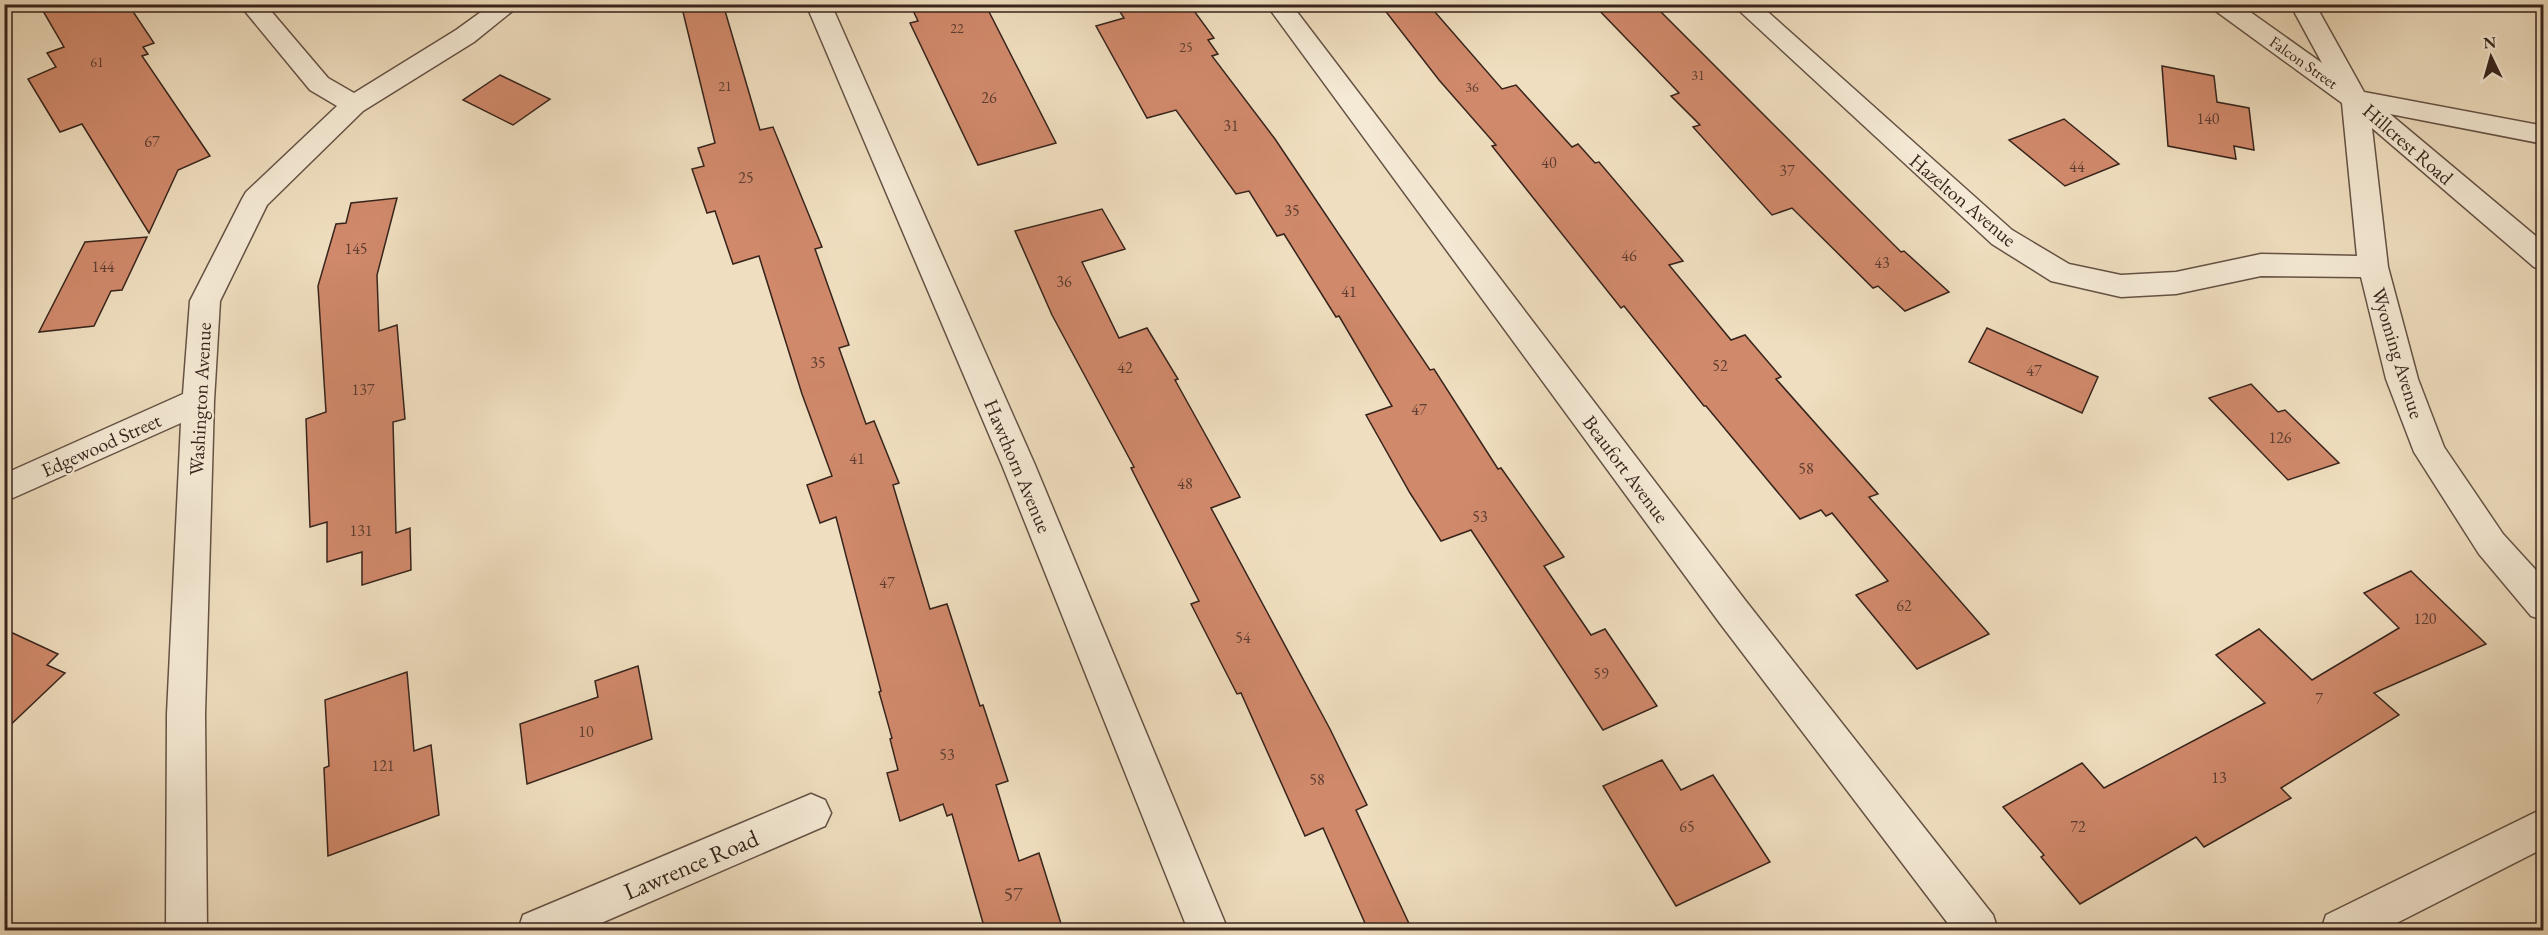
<svg xmlns="http://www.w3.org/2000/svg" width="2548" height="935" viewBox="0 0 2548 935" font-family="'EB Garamond',serif">
<style>
.building{fill:#d0896b;stroke:#37241c;stroke-width:1.5}
.lines{fill:none;stroke-linecap:round;stroke-linejoin:round}
.minor-casing{stroke:#655245;stroke-width:3}
.minor{fill:#f5ead5;fill-rule:evenodd}
.labels{text-anchor:middle;stroke-width:4.5;stroke-linejoin:round;paint-order:stroke}
.far-number-label{font-size:14px;fill:#5d3d30}
.far-street-label{font-size:16px;fill:#37241c;stroke:#f5ead5}
.number-label{font-size:16px;fill:#5d3d30}
.street-label{font-size:20px;fill:#37241c;stroke:#f5ead5}
.near-number-label{font-size:20px;fill:#5d3d30}
.near-street-label{font-size:24px;fill:#37241c;stroke:#f5ead5}
</style>
<rect width="100%" height="100%" fill="#efdebf"/>
<filter id="stains"><feTurbulence type="fractalNoise" baseFrequency=".00333" numOctaves="4"/><feColorMatrix values="0 0 0 0 .2 0 0 0 0 .09 0 0 0 0 .02 0 0 0 .5 -.17"/></filter>
<radialGradient id="worn" r=".72"><stop offset=".6" stop-color="#630" stop-opacity="0"/><stop offset="1" stop-color="#630" stop-opacity=".3"/></radialGradient>
<g class="building">
<polygon points="39,4 128,4 154,43 143,47 148,54 142,56 210,156 178,170 149,233 82,124 60,132 28,79 56,67 47,53 64,47"/>
<polygon points="681,4 723,4 760,130 773,127 822,247 815,249 849,345 839,348 866,424 874,421 899,483 893,485 930,609 947,604 980,706 983,705 1008,781 996,785 1019,861 1039,853 1063,930 985,930 952,814 947,816 943,804 900,821 887,773 898,770 890,739 892,738 879,692 881,691 836,517 820,523 807,485 832,476 802,394 759,256 733,264 715,211 707,213 692,169 704,166 698,148 715,143"/>
<polygon points="910,4 985,4 1056,143 978,165 910,23 918,21"/>
<polygon points="1115,4 1189,4 1214,38 1208,40 1218,54 1212,56 1275,139 1430,370 1434,369 1498,469 1501,468 1564,557 1544,566 1591,635 1605,629 1657,706 1603,730 1471,530 1441,541 1410,493 1366,415 1392,406 1339,316 1336,317 1284,234 1277,236 1249,191 1236,194 1176,110 1147,118 1096,26 1124,18"/>
<polygon points="1380,4 1428,4 1502,89 1516,85 1572,147 1578,144 1595,163 1599,162 1683,261 1669,265 1731,340 1745,335 1781,377 1776,379 1878,494 1869,497 1989,634 1917,669 1856,595 1888,581 1832,513 1826,516 1821,510 1800,519 1706,406 1704,406 1624,306 1621,308 1492,146 1496,145 1439,80"/>
<polygon points="1593,4 1653,4 1901,252 1904,251 1949,292 1905,311 1878,286 1873,288 1792,208 1772,215 1693,127 1700,125 1671,96 1679,93"/>
<polygon points="2162,66 2214,76 2217,102 2249,108 2254,150 2234,146 2236,159 2168,146"/>
<polygon points="500,75 550,99 513,125 463,100"/>
<polygon points="2064,119 2119,164 2065,186 2009,140"/>
<polygon points="397,198 377,275 379,331 397,325 405,419 393,422 396,533 410,528 411,570 362,585 362,552 327,562 327,522 310,527 306,419 326,412 318,286 336,224 346,223 351,203"/>
<polygon points="1102,209 1125,249 1082,262 1119,338 1147,328 1178,379 1175,380 1240,497 1211,508 1330,729 1367,805 1356,810 1412,930 1368,930 1323,828 1305,836 1241,693 1237,694 1191,604 1199,601 1131,468 1134,467 1052,315 1015,231"/>
<polygon points="147,237 122,290 111,291 94,326 39,332 85,242"/>
<polygon points="1987,328 2098,377 2082,413 1969,362"/>
<polygon points="2251,384 2278,412 2285,410 2339,463 2288,480 2209,398"/>
<polygon points="2411,571 2486,644 2374,693 2399,715 2281,788 2291,798 2204,847 2196,837 2080,904 2041,857 2044,855 2003,807 2082,763 2104,788 2265,703 2216,655 2259,629 2312,680 2399,628 2364,593"/>
<polygon points="4,629 58,654 47,665 65,673 4,731"/>
<polygon points="638,666 652,739 527,784 520,724 598,697 595,681"/>
<polygon points="407,672 414,751 431,745 439,815 328,856 324,768 329,766 325,700"/>
<polygon points="1662,760 1681,790 1713,775 1770,862 1676,906 1603,786"/>
</g>
<g class="lines">
<defs>
<g id="minor">
<polygon points="239,4 265,4 328,78 354,93 456,30 492,4 521,4 474,42 363,111 267,205 220,301 214,401 205,714 207,930 166,930 167,714 181,423 4,502 4,474 183,394 190,301 242,199 246,192 337,106 310,90"/>
<polygon points="806,4 831,4 1035,465 1228,930 1188,930 1002,465"/>
<polygon points="1266,4 1291,4 1745,600 1993,915 1998,930 1953,930 1719,622"/>
<polygon points="1732,4 1759,4 2012,230 2069,264 2121,275 2176,272 2261,254 2357,256 2342,103 2213,9 2210,4 2239,4 2322,63 2290,4 2315,4 2364,92 2544,126 2544,144 2390,114 2544,243 2544,270 2534,267 2372,128 2388,267 2418,379 2444,447 2503,534 2544,579 2544,620 2531,616 2479,554 2414,452 2386,379 2361,277 2261,276 2176,294 2121,297 2051,281 1992,244"/>
<polygon points="811,794 825,800 831,813 825,826 585,930 518,930 523,915"/>
<polygon points="2544,808 2544,848 2383,930 2321,930 2326,915"/>
</g>
</defs>
<use href="#minor" class="minor-casing"/>
<use href="#minor" class="minor"/>
</g>
<g class="labels">
<g class="far-number-label">
<text x="957" y="33">22</text>
<text x="1186" y="52">25</text>
<text x="97" y="67">61</text>
<text x="1698" y="80">31</text>
<text x="725" y="91">21</text>
<text x="1472" y="92">36</text>
</g>
<g class="far-street-label">
<text transform="translate(2304 62) rotate(35)" y="6">Falcon Street</text>
</g>
<g class="number-label">
<text x="989" y="103">26</text>
<text x="2208" y="124">140</text>
<text x="1231" y="131">31</text>
<text x="152" y="147">67</text>
<text x="1549" y="168">40</text>
<text x="2077" y="172">44</text>
<text x="1787" y="176">37</text>
<text x="746" y="183">25</text>
<text x="1292" y="216">35</text>
<text x="356" y="254">145</text>
<text x="1629" y="261">46</text>
<text x="1882" y="268">43</text>
<text x="103" y="272">144</text>
<text x="1064" y="287">36</text>
<text x="1349" y="297">41</text>
<text x="818" y="368">35</text>
<text x="1720" y="371">52</text>
<text x="1125" y="373">42</text>
<text x="2034" y="376">47</text>
<text x="363" y="395">137</text>
<text x="1419" y="415">47</text>
<text x="2280" y="443">126</text>
<text x="857" y="464">41</text>
<text x="1806" y="474">58</text>
<text x="1185" y="489">48</text>
<text x="1480" y="522">53</text>
<text x="361" y="536">131</text>
<text x="887" y="588">47</text>
<text x="1904" y="611">62</text>
<text x="2425" y="624">120</text>
<text x="1243" y="643">54</text>
<text x="1601" y="679">59</text>
<text x="2319" y="704">7</text>
<text x="586" y="737">10</text>
<text x="947" y="760">53</text>
<text x="383" y="771">121</text>
<text x="2219" y="783">13</text>
<text x="1317" y="785">58</text>
<text x="1687" y="832">65</text>
<text x="2078" y="832">72</text>
</g>
<g class="street-label">
<text transform="translate(2408 144) rotate(41)" y="7">Hillcrest Road</text>
<text transform="translate(1963 200) rotate(40)" y="7">Hazelton Avenue</text>
<text transform="translate(2398 353) rotate(73)" y="7">Wyoming Avenue</text>
<text transform="translate(200 399) rotate(-87)" y="7">Washington Avenue</text>
<text transform="translate(101 445) rotate(-24)" y="7">Edgewood Street</text>
<text transform="translate(1018 466) rotate(67)" y="7">Hawthorn Avenue</text>
<text transform="translate(1626 469) rotate(53)" y="7">Beaufort Avenue</text>
</g>
<g class="near-number-label">
<text x="1013" y="901">57</text>
</g>
<g class="near-street-label">
<text transform="translate(691 865) rotate(-23)" y="8">Lawrence Road</text>
</g>
</g>
<rect width="2548" height="935" fill="none" stroke="#efdebf" stroke-width="24"/>
<rect x="6" y="6" width="2536" height="923" fill="none" stroke="#37241c" stroke-width="3"/>
<rect x="12" y="12" width="2524" height="911" fill="none" stroke="#37241c" stroke-width="1.5"/>
<g transform="translate(2491 57) rotate(355)" stroke="#f5ead5" stroke-width="4.5" paint-order="stroke">
<path d="M0-4.5L10 22L0 15L-10 22Z" fill="#37241c"/>
<text y="-9" font-size="16" font-weight="bold" text-anchor="middle" fill="#37241c">N</text>
</g>
<rect width="100%" height="100%" filter="url(#stains)"/>
<rect width="100%" height="100%" fill="url(#worn)"/>
</svg>
